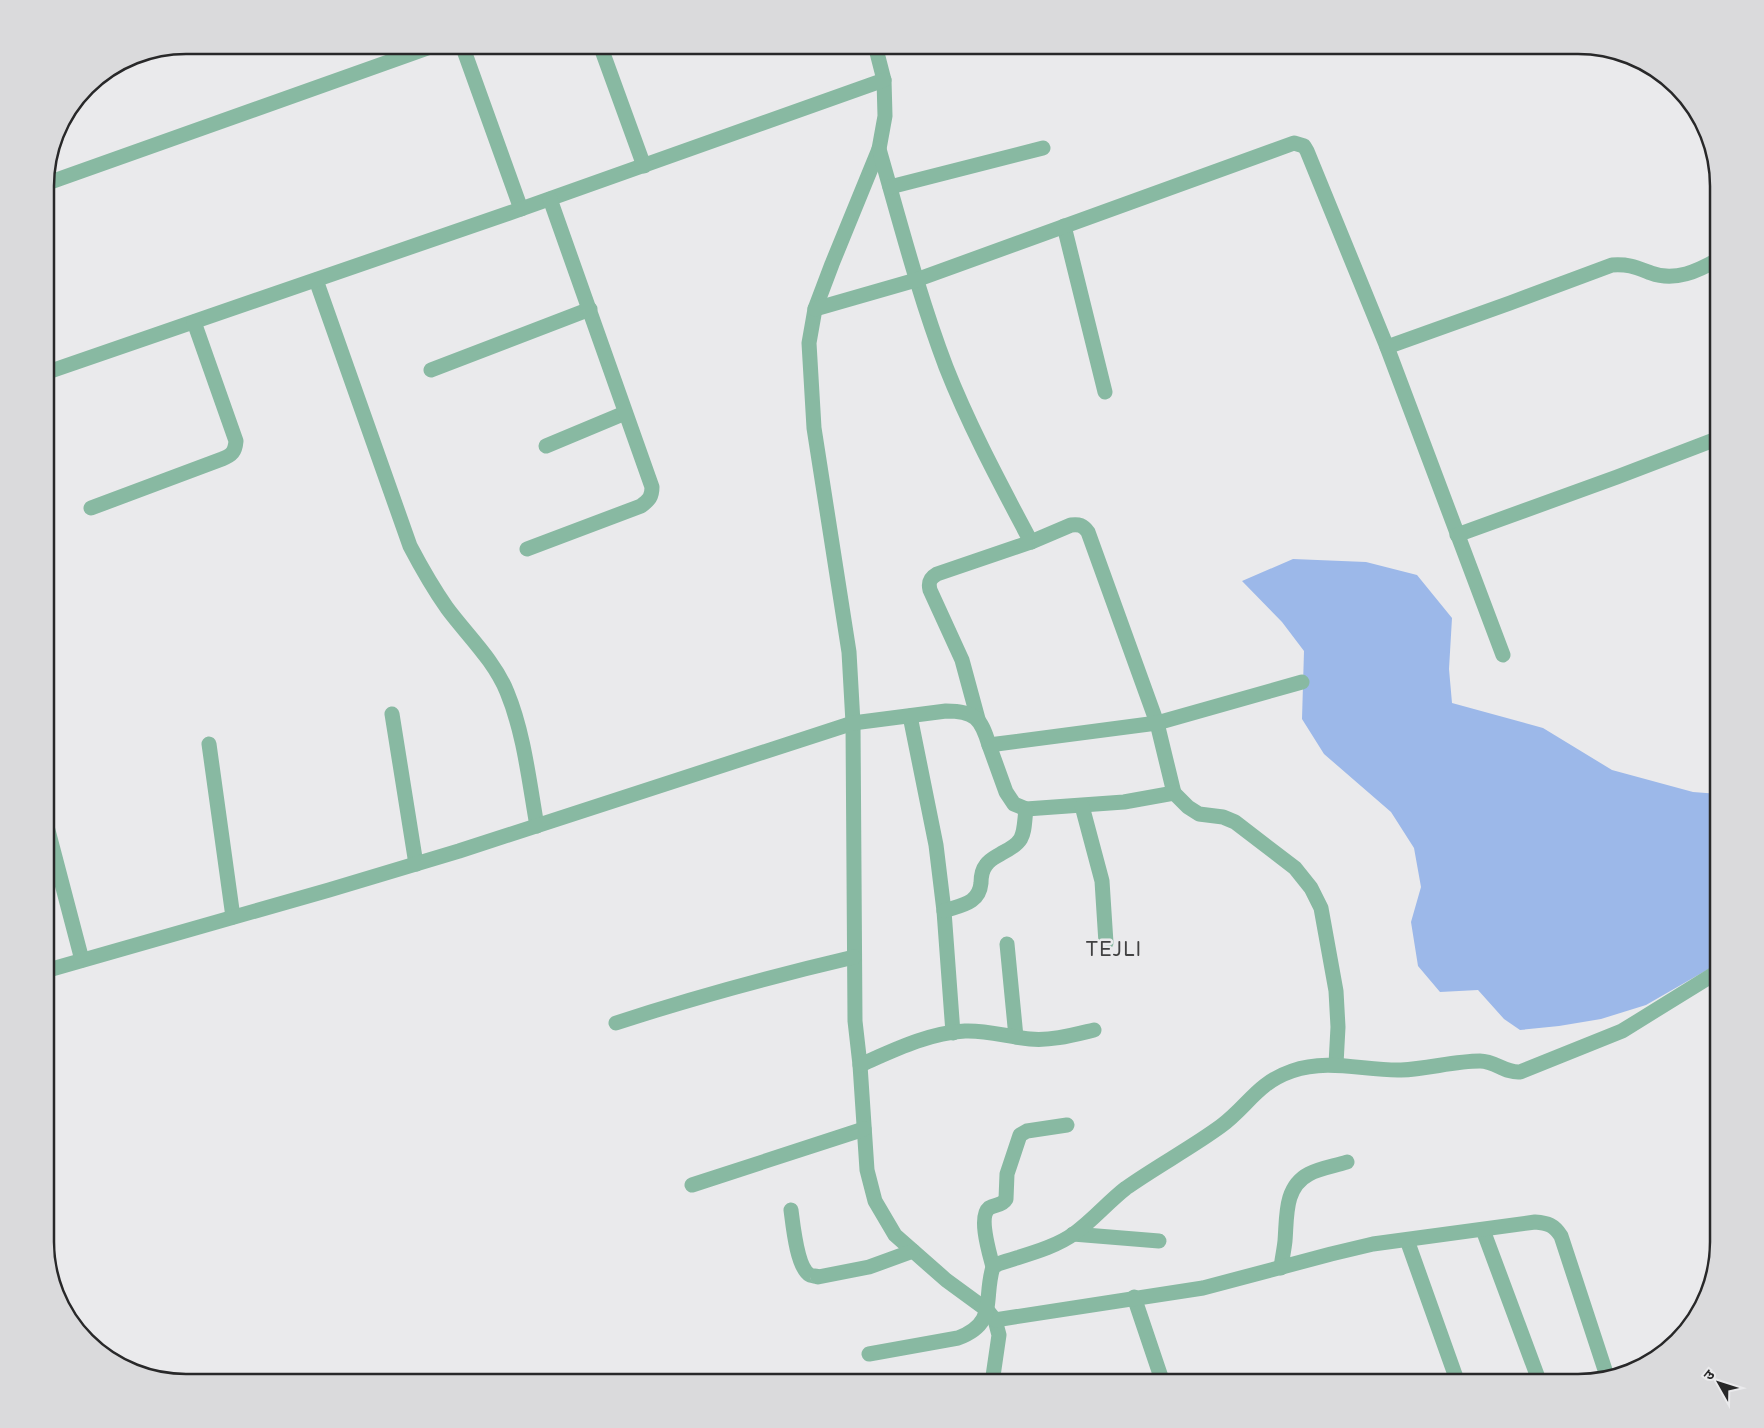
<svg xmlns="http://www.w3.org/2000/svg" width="1764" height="1428" viewBox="0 0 1764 1428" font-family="'Varela Round','Noto Sans Devanagari',sans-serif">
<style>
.water{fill:#9cb8e9}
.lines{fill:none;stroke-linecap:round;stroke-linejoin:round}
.minor{stroke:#88b9a2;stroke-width:15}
.labels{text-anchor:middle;stroke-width:5;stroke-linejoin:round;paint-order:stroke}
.quarter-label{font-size:20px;letter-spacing:1px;fill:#414142;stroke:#eaeaec}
.rim{fill:none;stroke:#282829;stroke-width:2.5}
</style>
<rect width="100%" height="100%" fill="#eaeaec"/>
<polygon class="water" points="1293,559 1366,562 1417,575 1452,618 1449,669 1452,703 1543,728 1612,770 1693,792 1719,794 1719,963 1646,1005 1601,1019 1559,1026 1520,1030 1504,1019 1478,990 1440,992 1418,966 1411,922 1421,887 1414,848 1391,812 1324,754 1302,719 1304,651 1282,622 1242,581"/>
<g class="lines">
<g class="minor">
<polyline points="462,45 521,209"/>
<polyline points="600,45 644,166"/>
<polyline points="875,45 884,80 885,116 879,149 832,264 815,309 809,343 814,428 849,652 853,723 855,1021 860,1065 867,1170 875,1201 895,1235 946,1280 987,1310 995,1320 999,1335 992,1383"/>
<path d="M 879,149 C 900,222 919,296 946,367 C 970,428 1001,485 1031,542"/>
<polyline points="45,184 436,45"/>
<polyline points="890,187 1043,148"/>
<polyline points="1064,226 1105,392"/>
<path d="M 316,280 L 410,546 C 421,567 433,588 447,608 C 467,635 494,660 507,692 C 524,733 529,781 537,826"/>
<polyline points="815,309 916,280 1294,143 1304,146 1307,151 1387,347 1503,655"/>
<path d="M 1387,347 L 1510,303 L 1612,265 C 1629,264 1635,267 1651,273 C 1675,282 1698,271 1719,259"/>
<polyline points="431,370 590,309"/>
<polyline points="45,373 521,209 884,80"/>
<polyline points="546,446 625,413"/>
<path d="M 91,508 L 222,459 C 232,455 235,452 236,441 L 194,322"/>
<polyline points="1457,535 1617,477 1719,438"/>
<path d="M 527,549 L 641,506 C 649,500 652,497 652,487 L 550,199"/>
<polyline points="392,714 416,864"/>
<polyline points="910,716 936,845 944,911 953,1033"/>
<path d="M 978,719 L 962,660 L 930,590 C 928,582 930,578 937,574 L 1031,542 L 1071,525 C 1079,524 1083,525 1088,532 L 1157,723 L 1174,793"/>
<polyline points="209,744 233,917"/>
<polyline points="989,745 1006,792 1014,804 1026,809 1124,802 1174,793 1188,807 1199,814 1223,817 1235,822 1295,868 1311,888 1321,908 1336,991 1338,1027 1336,1064"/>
<polyline points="1082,806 1102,881 1106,943"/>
<polyline points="45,819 82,960"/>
<path d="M 944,911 C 961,905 979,904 981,883 C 981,876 982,870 986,865 C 990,859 996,857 1002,853 C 1026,841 1023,835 1026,809"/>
<polyline points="1007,944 1016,1037"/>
<path d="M 45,971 L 329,890 L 459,851 L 853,723 L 946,711 C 975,711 981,718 989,745 L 1157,723 L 1302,682"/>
<path d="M 616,1023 C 695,997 773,976 854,957"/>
<path d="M 860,1065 C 894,1050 928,1033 965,1031 C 987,1030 1008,1037 1030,1039 C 1052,1041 1073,1035 1094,1030"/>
<polyline points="692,1185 864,1129"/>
<path d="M 791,1210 C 793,1225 797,1268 810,1275 C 811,1276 818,1276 818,1277 L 869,1267 L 913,1251"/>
<polyline points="1483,1230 1540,1383"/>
<polyline points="1073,1234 1159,1241"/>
<polyline points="1407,1240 1458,1383"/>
<path d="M 993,1267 C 990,1255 978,1217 989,1208 C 995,1204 1002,1206 1006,1199 L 1007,1174 L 1020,1135 L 1027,1131 L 1067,1125"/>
<path d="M 1281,1268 C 1282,1259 1284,1250 1285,1241 C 1287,1217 1284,1187 1309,1174 C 1320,1168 1335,1166 1347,1162"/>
<polyline points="1134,1297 1163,1383"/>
<path d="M 995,1320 L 1203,1288 L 1331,1254 L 1373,1244 L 1535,1222 C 1548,1223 1554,1225 1561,1236 L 1607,1376"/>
<path d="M 869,1354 L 958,1338 C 998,1323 983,1299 993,1267 L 998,1264 C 1024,1255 1053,1249 1075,1233 C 1093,1220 1108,1202 1126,1188 C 1157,1166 1191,1148 1221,1126 C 1248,1106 1257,1083 1292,1071 C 1328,1058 1365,1071 1401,1070 C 1428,1069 1454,1061 1480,1061 C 1495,1061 1505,1073 1520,1072 L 1622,1031 L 1719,971"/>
<polyline points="1626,1372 1646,1364"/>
</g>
</g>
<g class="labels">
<g class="quarter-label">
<text x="1114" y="956">TEJLI</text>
</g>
</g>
<path d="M0 0H1764V1428H0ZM186 54H1578A132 132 0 0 1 1710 186V1242A132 132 0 0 1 1578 1374H186A132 132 0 0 1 54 1242V186A132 132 0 0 1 186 54Z" fill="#dadadc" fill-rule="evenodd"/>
<path class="rim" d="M186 54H1578A132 132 0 0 1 1710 186V1242A132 132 0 0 1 1578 1374H186A132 132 0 0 1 54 1242V186A132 132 0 0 1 186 54Z"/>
<g transform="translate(1719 1383) rotate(309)" stroke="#eaeaec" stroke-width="4" paint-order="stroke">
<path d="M0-4L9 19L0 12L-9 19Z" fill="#282829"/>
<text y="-8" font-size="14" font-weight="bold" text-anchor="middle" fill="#282829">उ</text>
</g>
</svg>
